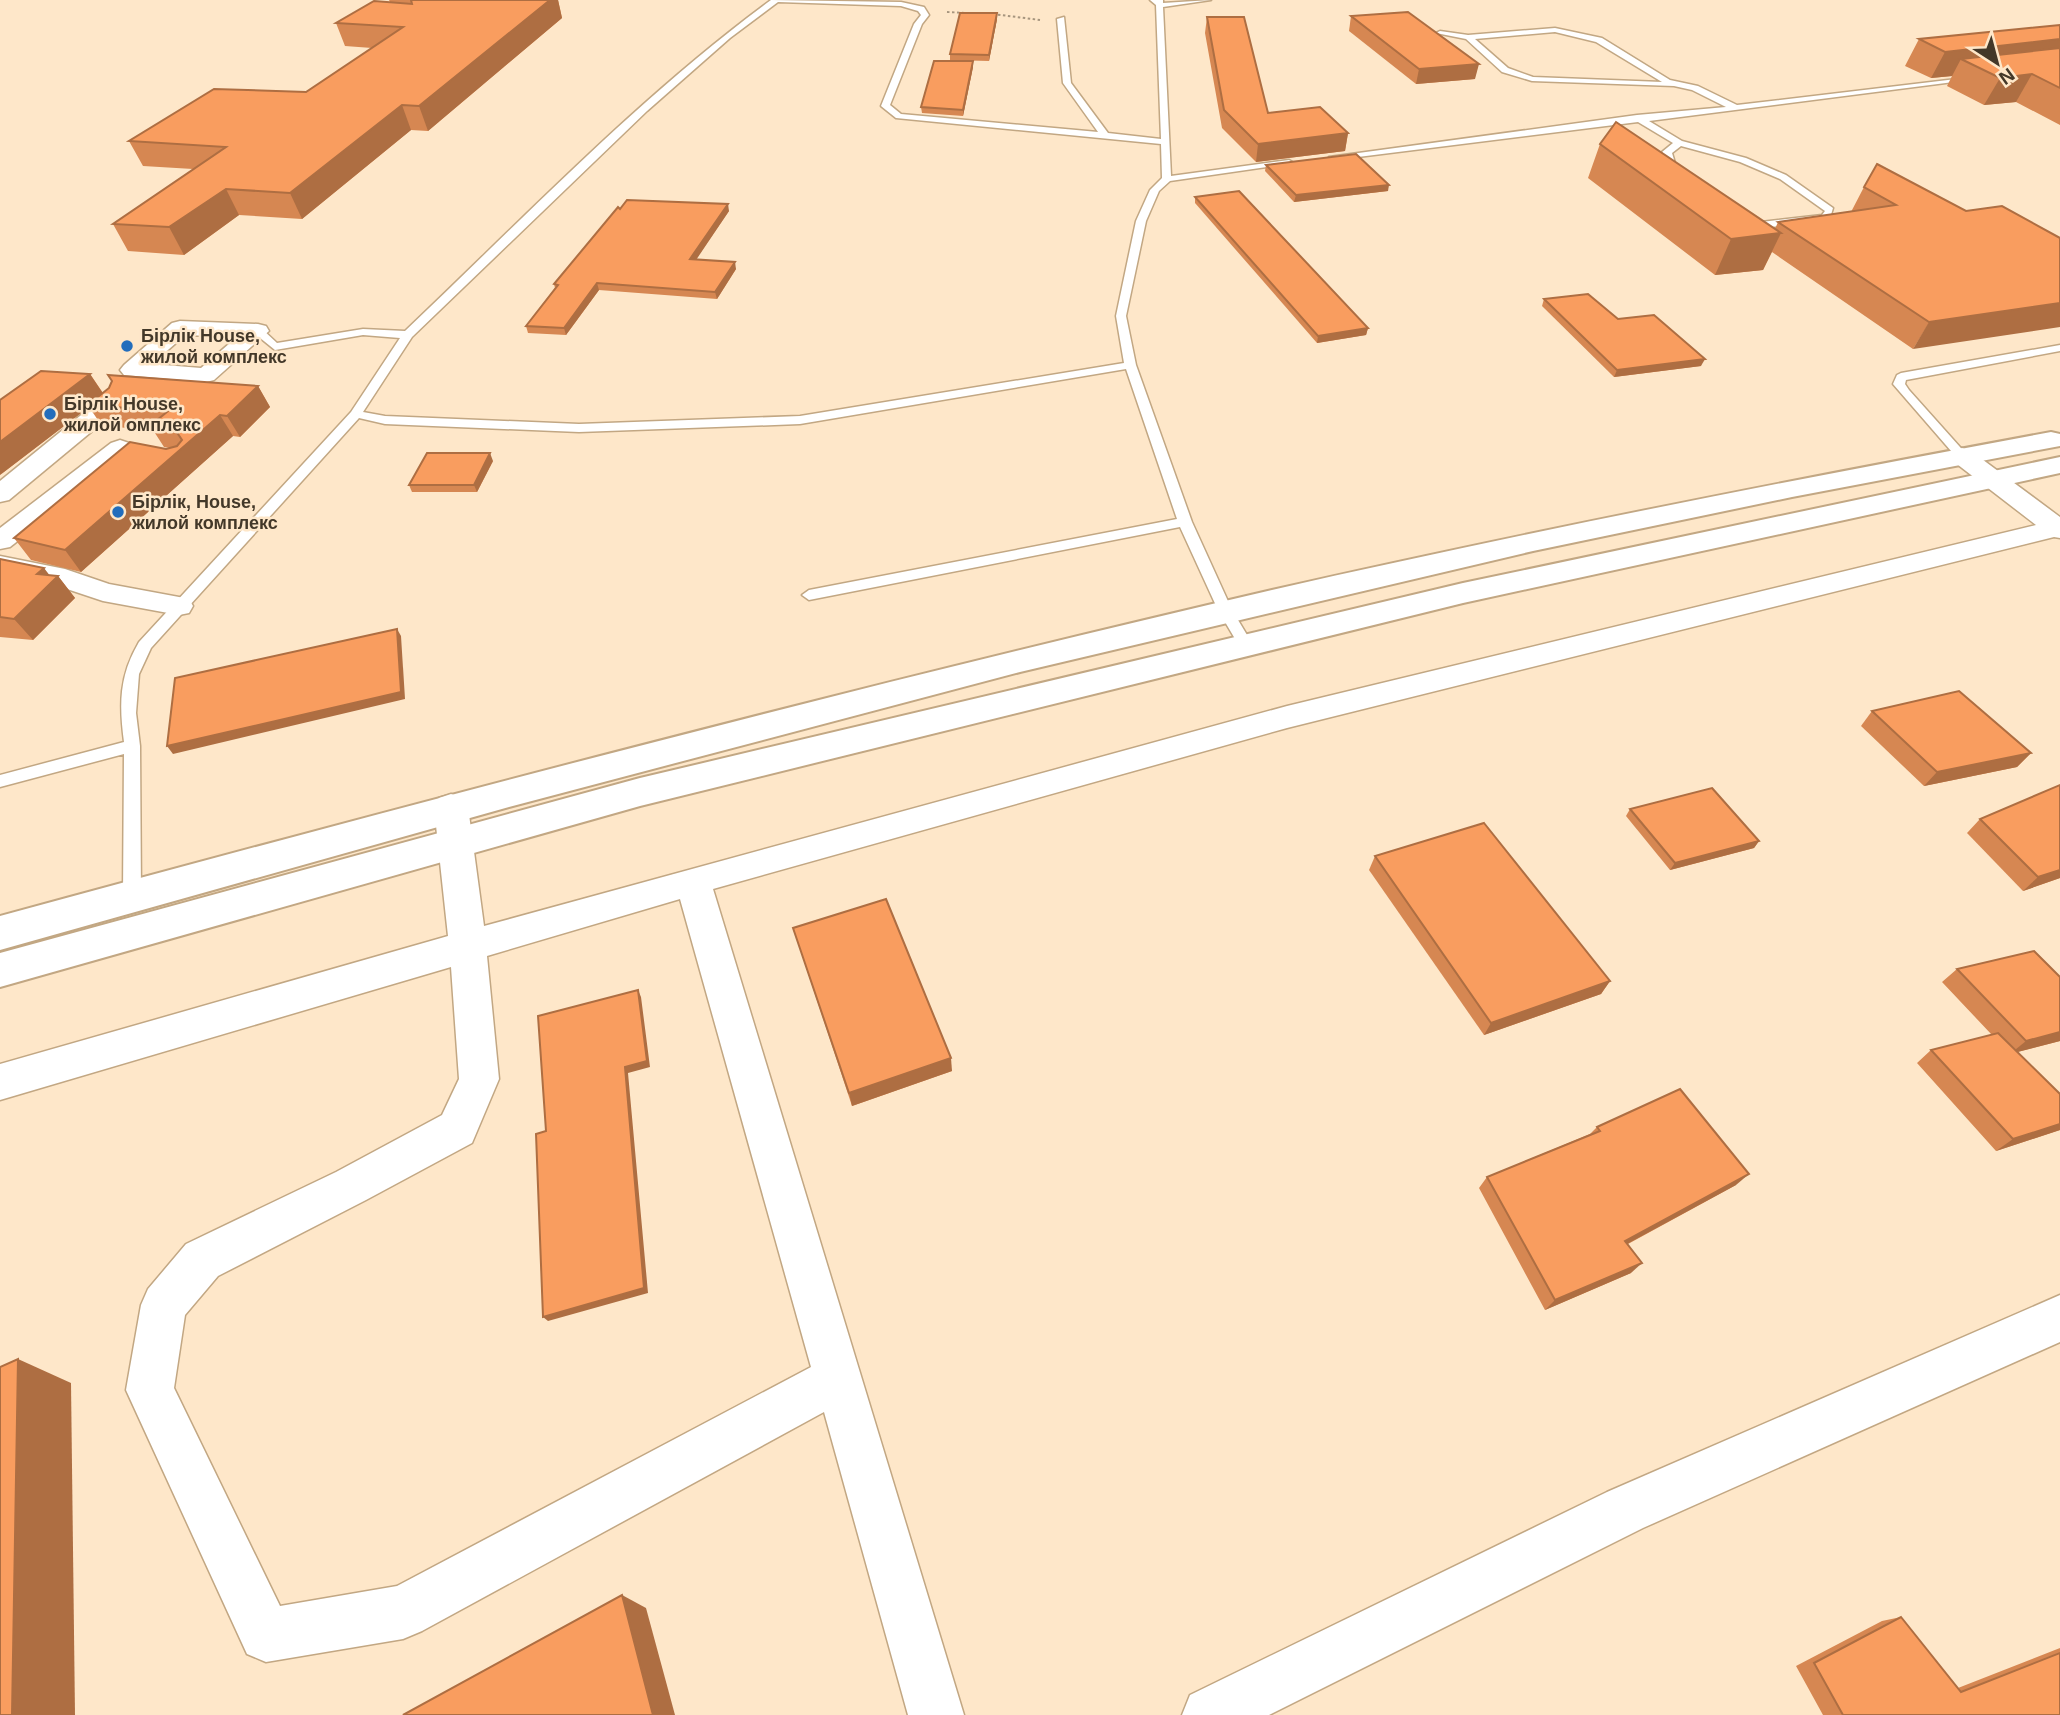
<svg xmlns="http://www.w3.org/2000/svg" width="2060" height="1715" viewBox="0 0 2060 1715" font-family="Arial,sans-serif">
<style>
.lines{fill:none;stroke-linecap:round;stroke-linejoin:round}
.service-casing{stroke:#c2a783;stroke-width:3}
.minor-casing{stroke:#c2a783;stroke-width:3}
.secondary-casing{stroke:#c2a783;stroke-width:4}
.path{stroke:#a6957e;stroke-width:2;stroke-dasharray:2.5 2.5;stroke-linecap:butt}
.service{fill:#fff;fill-rule:evenodd}
.minor{fill:#fff;fill-rule:evenodd}
.secondary{fill:#fff;fill-rule:evenodd}
.wall{fill:#d68752}
.shaded-wall{fill:#ae6e42}
.building{fill:#f99d5f;stroke:#ae6e42;stroke-width:2}
.poi-dot{fill:#226dbc;stroke:#fee7c9;stroke-width:2.5}
.labels{text-anchor:middle;stroke-width:5;stroke-linejoin:round;paint-order:stroke}
.far-poi-label{font-size:18px;font-weight:bold;fill:#433829;stroke:#fee7c9;text-anchor:start}
</style>
<rect width="100%" height="100%" fill="#fee7c9"/>
<g class="lines">
<defs>
<g id="service">
<path d="M 771,0 L 901,2 L 924,7 L 929,15 L 922,24 L 890,105 L 901,114 L 1098,132 L 1063,83 L 1057,19 L 1064,17 L 1071,83 L 1108,133 L 1161,139 L 1156,5 L 1150,0 L 1163,0 L 1163,3 L 1211,0 L 1163,7 L 1171,176 L 1289,160 L 1294,163 L 1170,181 L 1159,191 L 1146,221 L 1126,316 L 1136,365 L 1192,522 L 1232,610 L 1253,645 L 1251,649 L 1241,649 L 1218,610 L 1180,527 L 809,600 L 802,595 L 809,590 L 1177,519 L 1126,369 L 800,424 L 579,432 L 385,424 L 359,418 L 151,648 L 139,674 L 136,713 L 140,746 L 141,896 L 138,901 L 126,901 L 123,896 L 124,754 L 0,787 L 0,775 L 124,742 C 119,704 119,676 139,642 L 351,412 L 400,338 L 363,335 L 275,350 L 254,333 L 254,329 L 262,329 L 277,343 L 363,329 L 405,331 C 524,218 639,97 771,0 ZM 778,2 L 901,6 L 918,11 L 921,15 L 914,24 L 881,106 L 896,118 L 1161,144 L 1162,178 L 1150,190 L 1136,221 L 1116,316 L 1124,363 L 800,416 L 579,424 L 385,416 L 363,412 L 412,337 L 647,111 L 730,38 Z"/>
<path d="M 1555,28 L 1602,38 L 1670,80 L 1698,86 L 1737,105 L 1973,77 L 1977,79 L 1649,121 L 1682,141 L 1746,158 L 1786,175 L 1833,208 L 1830,218 L 1825,221 L 1761,228 L 1743,225 L 1741,223 L 1746,220 L 1761,222 L 1822,215 L 1825,211 L 1780,179 L 1740,162 L 1681,146 L 1672,153 L 1678,173 L 1685,178 L 1677,180 L 1669,174 L 1662,152 L 1673,143 L 1638,122 L 1334,160 L 1329,157 L 1637,115 L 1726,107 L 1692,90 L 1674,86 L 1532,81 L 1502,72 L 1466,39 L 1436,33 L 1440,31 L 1468,35 ZM 1555,32 L 1596,42 L 1662,82 L 1533,77 L 1508,68 L 1475,39 Z"/>
<polygon points="2060,345 2060,351 1906,380 1905,384 1909,390 1968,456 1962,460 1958,459 1893,384 1897,375 1901,373"/>
</g>
<g id="minor">
<path d="M 180,321 L 258,324 L 266,326 L 269,331 L 214,380 L 206,382 L 124,375 L 120,370 L 124,365 L 172,323 ZM 185,335 L 237,337 L 201,368 L 152,364 Z"/>
<polygon points="111,396 120,398 123,403 120,408 9,500 0,502 0,481 102,398"/>
<polygon points="120,440 129,443 133,448 129,453 10,547 0,549 0,528 111,443"/>
<path d="M 1962,448 L 1971,451 L 2060,517 L 2060,538 L 2054,537 L 1287,728 L 713,889 L 964,1715 L 908,1715 L 824,1412 L 422,1631 L 403,1639 L 266,1662 L 247,1654 L 126,1390 L 141,1305 L 148,1289 L 186,1244 L 336,1172 L 442,1115 L 459,1079 L 451,967 L 0,1100 L 0,1064 L 448,936 L 434,807 L 439,798 L 451,794 L 463,798 L 468,807 L 484,926 L 1287,706 L 2036,525 L 1953,461 L 1949,456 L 1953,451 ZM 680,899 L 811,1367 L 397,1586 L 280,1606 L 174,1388 L 185,1315 L 218,1276 L 366,1200 L 472,1143 L 499,1079 L 487,956 Z"/>
<polygon points="0,556 65,569 109,584 179,597 189,599 193,606 189,613 179,615 103,601 58,586 0,574"/>
<polygon points="2060,1295 2060,1342 1643,1528 1269,1715 1182,1715 1190,1695 1607,1492"/>
</g>
<g id="secondary">
<path d="M 2051,432 L 2060,434 L 2060,446 L 1792,497 L 1533,551 L 1020,672 L 509,807 L 0,950 L 0,916 C 423,801 846,689 1272,590 C 1531,531 1791,480 2051,432 Z"/>
<polygon points="2060,457 2060,473 1463,603 640,806 0,987 0,953 640,778 1463,583"/>
</g>
</defs>
<use href="#service" class="service-casing"/>
<use href="#minor" class="minor-casing"/>
<use href="#secondary" class="secondary-casing"/>
<g class="path">
<polyline points="947,12 967,13"/>
<polyline points="993,14 1040,20"/>
</g>
<use href="#service" class="service"/>
<use href="#minor" class="minor"/>
<use href="#secondary" class="secondary"/>
</g>
<g class="wall">
<polygon points="389,0 558,0 562,18 428,131 411,130 302,219 239,215 184,255 128,251 113,224 193,169 143,166 129,141 306,92 372,48 345,46 336,23 390,2"/>
<polygon points="997,13 997,19 989,61 950,60 950,54"/>
<polygon points="1351,16 1475,79 1416,84 1349,31"/>
<polygon points="1207,17 1268,113 1348,133 1345,151 1256,162 1222,128 1205,33"/>
<polygon points="2060,25 2060,125 2016,102 1984,105 1947,86 1952,76 1931,78 1905,66 1919,39"/>
<polygon points="973,61 973,67 963,116 922,113 921,107"/>
<polygon points="1600,144 1775,229 1778,222 1851,212 1864,187 1966,211 2002,206 1913,349 1772,252 1763,270 1715,275 1588,178"/>
<polygon points="1266,165 1388,191 1294,202 1265,171"/>
<polygon points="1195,197 1368,328 1366,335 1317,343 1195,203"/>
<polygon points="620,209 729,211 696,259 736,269 717,299 599,290 566,335 528,333 526,326 555,288 554,284"/>
<polygon points="1544,299 1618,319 1701,366 1614,377 1542,306"/>
<polygon points="90,374 103,393 258,386 270,407 240,437 233,436 81,572 31,560 14,538 166,449 170,448 164,447 153,430 102,426 89,407 0,475"/>
<polygon points="493,461 477,492 412,492 409,485"/>
<polygon points="0,559 50,576 58,576 75,598 33,640 0,637"/>
<polygon points="1872,711 2031,753 2017,767 1924,786 1861,726"/>
<polygon points="1630,809 1759,841 1754,848 1670,870 1626,816"/>
<polygon points="1980,819 2060,878 2023,891 1967,833"/>
<polygon points="1375,856 1610,981 1601,994 1484,1035 1369,870"/>
<polygon points="793,928 952,1071 852,1106"/>
<polygon points="1957,969 2060,977 2060,1041 2017,1052 2060,1094 2060,1130 1996,1151 1917,1063 1931,1050 1992,1035 1942,982"/>
<polygon points="1597,1127 1736,1185 1628,1244 1631,1273 1545,1310 1479,1188 1487,1177 1590,1134"/>
<polygon points="1901,1617 1958,1688 2060,1648 2060,1715 1823,1715 1796,1666 1882,1621"/>
</g>
<g class="shaded-wall">
<polygon points="550,0 558,0 562,18 428,131 419,106"/>
<polygon points="997,13 997,19 989,61 989,55"/>
<polygon points="2060,39 2060,64 1961,59 1952,76 1931,78 1945,52"/>
<polygon points="973,61 973,67 963,116 963,110"/>
<polygon points="1479,64 1475,79 1416,84 1419,69"/>
<polygon points="2032,74 2016,102 1984,105 2000,78"/>
<polygon points="402,105 411,130 302,219 290,193"/>
<polygon points="1348,133 1345,151 1256,162 1258,144"/>
<polygon points="1389,185 1388,191 1294,202 1296,195"/>
<polygon points="226,189 239,215 184,255 169,227"/>
<polygon points="728,204 729,211 692,266 690,259"/>
<polygon points="1781,233 1763,270 1715,275 1731,239"/>
<polygon points="735,262 736,269 717,299 715,292"/>
<polygon points="597,283 599,290 566,335 564,328"/>
<polygon points="2060,303 2060,327 1913,349 1929,322"/>
<polygon points="1368,328 1366,335 1317,343 1318,336"/>
<polygon points="1705,359 1701,366 1614,377 1617,370"/>
<polygon points="90,374 104,395 88,405 89,407 0,475 0,442"/>
<polygon points="258,386 270,407 240,437 227,416"/>
<polygon points="220,415 233,436 81,572 65,550"/>
<polygon points="490,453 493,461 477,492 474,485"/>
<polygon points="44,568 54,581 58,576 75,598 33,640 14,619 37,574"/>
<polygon points="397,629 401,636 405,699 173,754 167,746"/>
<polygon points="2031,753 2017,767 1924,786 1937,772"/>
<polygon points="1759,841 1754,848 1670,870 1675,863"/>
<polygon points="2060,870 2060,878 2023,891 2038,877"/>
<polygon points="1610,981 1601,994 1484,1035 1491,1023"/>
<polygon points="638,990 641,997 650,1067 628,1073 648,1293 548,1321 543,1317"/>
<polygon points="2060,1032 2060,1041 2010,1054 2026,1041"/>
<polygon points="951,1058 952,1071 852,1106 849,1093"/>
<polygon points="2060,1124 2060,1130 1996,1151 2013,1139"/>
<polygon points="1749,1174 1736,1185 1614,1251 1625,1241"/>
<polygon points="1642,1263 1631,1273 1545,1310 1555,1300"/>
<polygon points="18,1359 71,1383 75,1715 12,1715"/>
<polygon points="622,1595 646,1608 675,1715 653,1715"/>
</g>
<g class="building">
<polygon points="411,0 550,0 419,106 402,105 290,193 226,189 169,227 113,224 226,147 129,141 214,89 306,92 403,27 336,23 374,1 412,4"/>
<polygon points="1408,12 1479,64 1419,69 1351,16"/>
<polygon points="960,13 997,13 989,55 950,54"/>
<polygon points="1207,17 1244,17 1268,113 1320,107 1348,133 1258,144 1224,110"/>
<polygon points="2060,25 2060,39 1945,52 1919,39"/>
<polygon points="2060,48 2060,88 2032,74 2000,78 1961,59"/>
<polygon points="934,61 973,61 963,110 921,107"/>
<polygon points="1616,122 1781,233 1731,239 1600,144"/>
<polygon points="1356,154 1389,185 1296,195 1266,165"/>
<polygon points="1877,164 1966,211 2002,206 2060,238 2060,303 1929,322 1778,222 1896,205 1864,187"/>
<polygon points="1239,191 1368,328 1318,336 1195,197"/>
<polygon points="627,200 728,204 690,259 735,262 715,292 597,283 564,328 526,326 558,285 554,284 618,207 620,209"/>
<polygon points="1588,294 1618,319 1654,315 1705,359 1617,370 1544,299"/>
<polygon points="41,371 90,374 0,442 0,400"/>
<polygon points="108,375 258,386 227,416 220,415 65,550 14,538 130,442 166,449 177,446 182,440 176,431 150,426 168,411 88,405 109,388 112,381"/>
<polygon points="427,453 490,453 474,485 409,485"/>
<polygon points="0,559 44,568 37,574 58,576 14,619 0,617"/>
<polygon points="397,629 401,692 167,746 175,678"/>
<polygon points="1959,691 2031,753 1937,772 1872,711"/>
<polygon points="2060,785 2060,870 2038,877 1980,819"/>
<polygon points="1712,788 1759,841 1675,863 1630,809"/>
<polygon points="1484,823 1610,981 1491,1023 1375,856"/>
<polygon points="886,899 951,1058 849,1093 793,928"/>
<polygon points="2034,951 2060,977 2060,1032 2026,1041 1957,969"/>
<polygon points="638,990 647,1061 625,1067 644,1288 543,1317 536,1134 546,1131 538,1016"/>
<polygon points="1998,1033 2060,1094 2060,1124 2013,1139 1931,1050"/>
<polygon points="1680,1089 1749,1174 1625,1241 1642,1263 1555,1300 1487,1177 1600,1131 1597,1127"/>
<polygon points="18,1359 12,1715 0,1715 0,1367"/>
<polygon points="622,1595 653,1715 403,1715"/>
<polygon points="1901,1617 1961,1692 2060,1653 2060,1715 1843,1715 1814,1663"/>
</g>
<g class="poi-dot">
<circle cx="127" cy="346" r="7"/>
<circle cx="50" cy="414" r="7"/>
<circle cx="118" cy="512" r="7"/>
</g>
<g class="labels">
<g class="far-poi-label">
<text x="141" y="342">Бірлік House,<tspan x="141" dy="21">жилой комплекс</tspan></text>
<text x="64" y="410">Бірлік House,<tspan x="64" dy="21">жилой омплекс</tspan></text>
<text x="132" y="508">Бірлік, House,<tspan x="132" dy="21">жилой комплекс</tspan></text>
</g>
</g>
<g transform="translate(1997 63) rotate(144)" stroke="#fee7c9" stroke-width="5" paint-order="stroke">
<path d="M0-5L12 26L0 18L-12 26Z" fill="#433829"/>
<text y="-10" font-size="19" font-weight="bold" text-anchor="middle" fill="#433829">N</text>
</g>
</svg>
